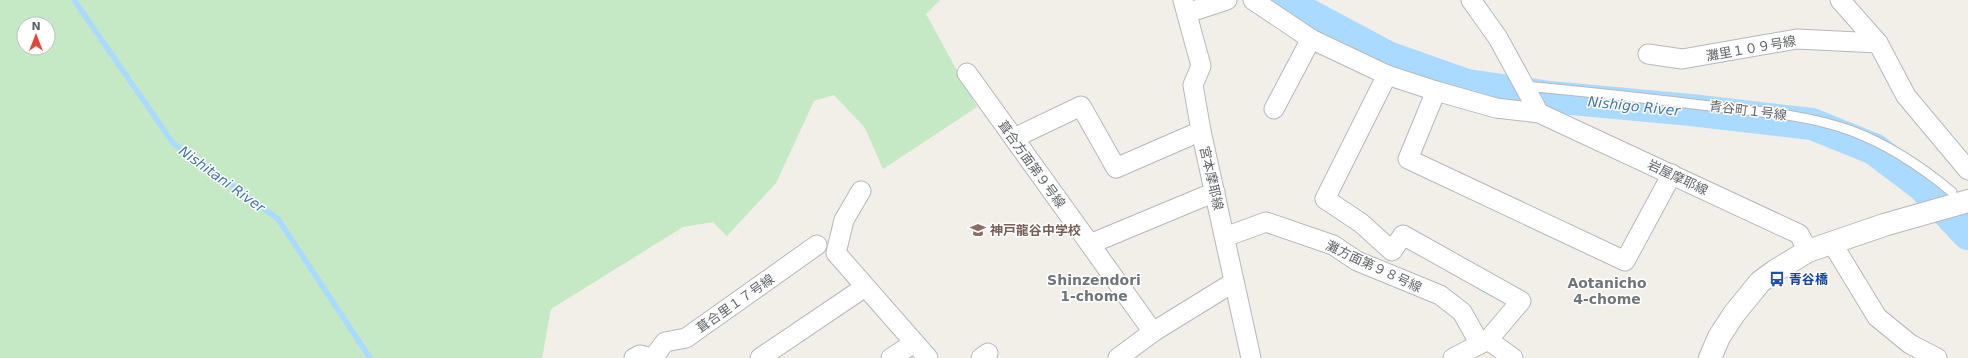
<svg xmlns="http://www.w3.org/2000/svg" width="1968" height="358" viewBox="0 0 1968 358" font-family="'DejaVu Sans','Noto Sans JP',sans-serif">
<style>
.green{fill:#c5e8c5;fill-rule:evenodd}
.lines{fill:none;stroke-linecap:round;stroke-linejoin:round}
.stream{stroke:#aadaff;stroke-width:5.5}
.river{stroke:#aadaff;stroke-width:32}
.service-casing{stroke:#b5b8bc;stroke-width:11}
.minor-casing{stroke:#b5b8bc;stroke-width:21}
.tertiary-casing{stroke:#b5b8bc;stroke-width:24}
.service{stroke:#fff;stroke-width:9}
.minor{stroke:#fff;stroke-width:19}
.tertiary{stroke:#fff;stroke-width:22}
.labels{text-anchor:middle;stroke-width:3;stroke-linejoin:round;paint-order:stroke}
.street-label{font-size:13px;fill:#5f6368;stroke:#fff}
.education-label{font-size:13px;font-weight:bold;fill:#785e54;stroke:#fff;text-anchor:start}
.transit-label{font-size:13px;font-weight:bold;fill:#164399;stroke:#fff;text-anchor:start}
.water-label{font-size:14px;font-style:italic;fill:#4174aa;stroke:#fff}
.neighbourhood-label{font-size:14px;font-weight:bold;fill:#70757a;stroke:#fff}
</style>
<rect width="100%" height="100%" fill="#f1efe8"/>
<path class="green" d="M 0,0 L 940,0 L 926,14 L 977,107 L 883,169 L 865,128 L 834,95 L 814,101 L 776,183 L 727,236 L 713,222 L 683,227 L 551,309 L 542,358 L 0,358 ZM 24,24 L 48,24 L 48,48 L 24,48 Z"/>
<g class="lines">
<polyline class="stream" points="74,0 173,143 278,219 370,358"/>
<polyline class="river" points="1281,0 1388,57 1467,85 1550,97 1691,110 1812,124 1874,149 1923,186 1968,234"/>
<defs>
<path id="service" d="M 1525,86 C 1589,92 1654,99 1718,107 C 1763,112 1809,115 1852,131 C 1889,145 1922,167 1952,192"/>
<g id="minor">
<polyline points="1183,0 1201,66 1193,85 1201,131 1251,358"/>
<polyline points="1253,0 1311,39 1387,75 1436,91 1496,108 1539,113 1799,234 1808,251"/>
<polyline points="1471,0 1498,38 1539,113"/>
<polyline points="1840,0 1878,43 1906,96 1968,170"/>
<polyline points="1187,13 1227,0"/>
<polyline points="1648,54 1682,59 1797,39 1878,43"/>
<polyline points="967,73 1153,332"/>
<polyline points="1387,75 1325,199 1361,223 1392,251 1403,235 1521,301 1488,340 1453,358"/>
<polyline points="1436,91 1408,159 1625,261 1672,174"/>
<polyline points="1274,109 1311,39"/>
<polyline points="1014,138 1081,106 1116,168 1201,131"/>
<polyline points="861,191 844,220 836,253 928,358"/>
<polyline points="1225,237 1266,222 1333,245 1357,261 1440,295 1462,312 1480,344"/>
<polyline points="1832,243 1877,317 1910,344 1937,358"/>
<polyline points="1090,244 1215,192"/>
<polyline points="1488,340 1513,358"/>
<polyline points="634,358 640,355 651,358"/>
<polyline points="653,358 665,342 686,338 817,245"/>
<polyline points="760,358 865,287"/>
<polyline points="891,358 914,343"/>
<polyline points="981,358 988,353"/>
<polyline points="1118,358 1153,332 1234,282"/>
</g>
<polyline id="tertiary" points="1710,358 1719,337 1734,314 1760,282 1775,271 1808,251 1884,225 1968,201"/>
</defs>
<use href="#service" class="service-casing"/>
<use href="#minor" class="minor-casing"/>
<use href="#tertiary" class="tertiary-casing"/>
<use href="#service" class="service"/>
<use href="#minor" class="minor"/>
<use href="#tertiary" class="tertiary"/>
</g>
<defs>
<symbol id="school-bare" viewBox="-9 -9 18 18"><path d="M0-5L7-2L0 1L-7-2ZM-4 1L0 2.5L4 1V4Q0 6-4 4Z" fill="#8d6e63" stroke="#fff" stroke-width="2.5" paint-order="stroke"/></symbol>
<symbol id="bus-bare" viewBox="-9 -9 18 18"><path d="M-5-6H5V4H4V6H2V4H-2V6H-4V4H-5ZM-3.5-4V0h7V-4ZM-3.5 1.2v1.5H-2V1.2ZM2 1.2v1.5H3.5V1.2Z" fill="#1a4fb4" stroke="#fff" stroke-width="2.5" paint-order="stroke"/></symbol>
</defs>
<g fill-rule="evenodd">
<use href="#school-bare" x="967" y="219" width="22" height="22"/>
<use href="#bus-bare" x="1766" y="268" width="22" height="22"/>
</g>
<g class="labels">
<g class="street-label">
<text transform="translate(1751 48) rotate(-10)" y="5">灘里１０９号線</text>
<text transform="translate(1748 110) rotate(7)" y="5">青谷町１号線</text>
<text transform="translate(1032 164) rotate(54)" y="5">葺合方面第９号線</text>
<text transform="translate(1678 177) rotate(25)" y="5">岩屋摩耶線</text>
<text transform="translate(1212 178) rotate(77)" y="5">宮本摩耶線</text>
<text transform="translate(1374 266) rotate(25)" y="5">灘方面第９８号線</text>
<text transform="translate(735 303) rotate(-35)" y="5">葺合里１７号線</text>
</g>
<g class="education-label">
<text x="990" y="235">神戸龍谷中学校</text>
</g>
<g class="transit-label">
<text x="1789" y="284">青谷橋</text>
</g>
<g class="water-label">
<text transform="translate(1634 106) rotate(6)" y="5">Nishigo River</text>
<text transform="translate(222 179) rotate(36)" y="5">Nishitani River</text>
</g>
<g class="neighbourhood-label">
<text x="1094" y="285">Shinzendori<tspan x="1094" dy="16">1-chome</tspan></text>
<text x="1607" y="288">Aotanicho<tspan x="1607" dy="16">4-chome</tspan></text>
</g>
</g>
<g transform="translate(36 36)"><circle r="19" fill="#ffffff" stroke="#bfc1c3"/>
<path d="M0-3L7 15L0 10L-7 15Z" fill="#ea4335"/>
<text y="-6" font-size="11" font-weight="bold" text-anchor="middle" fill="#5f6368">N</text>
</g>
</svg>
